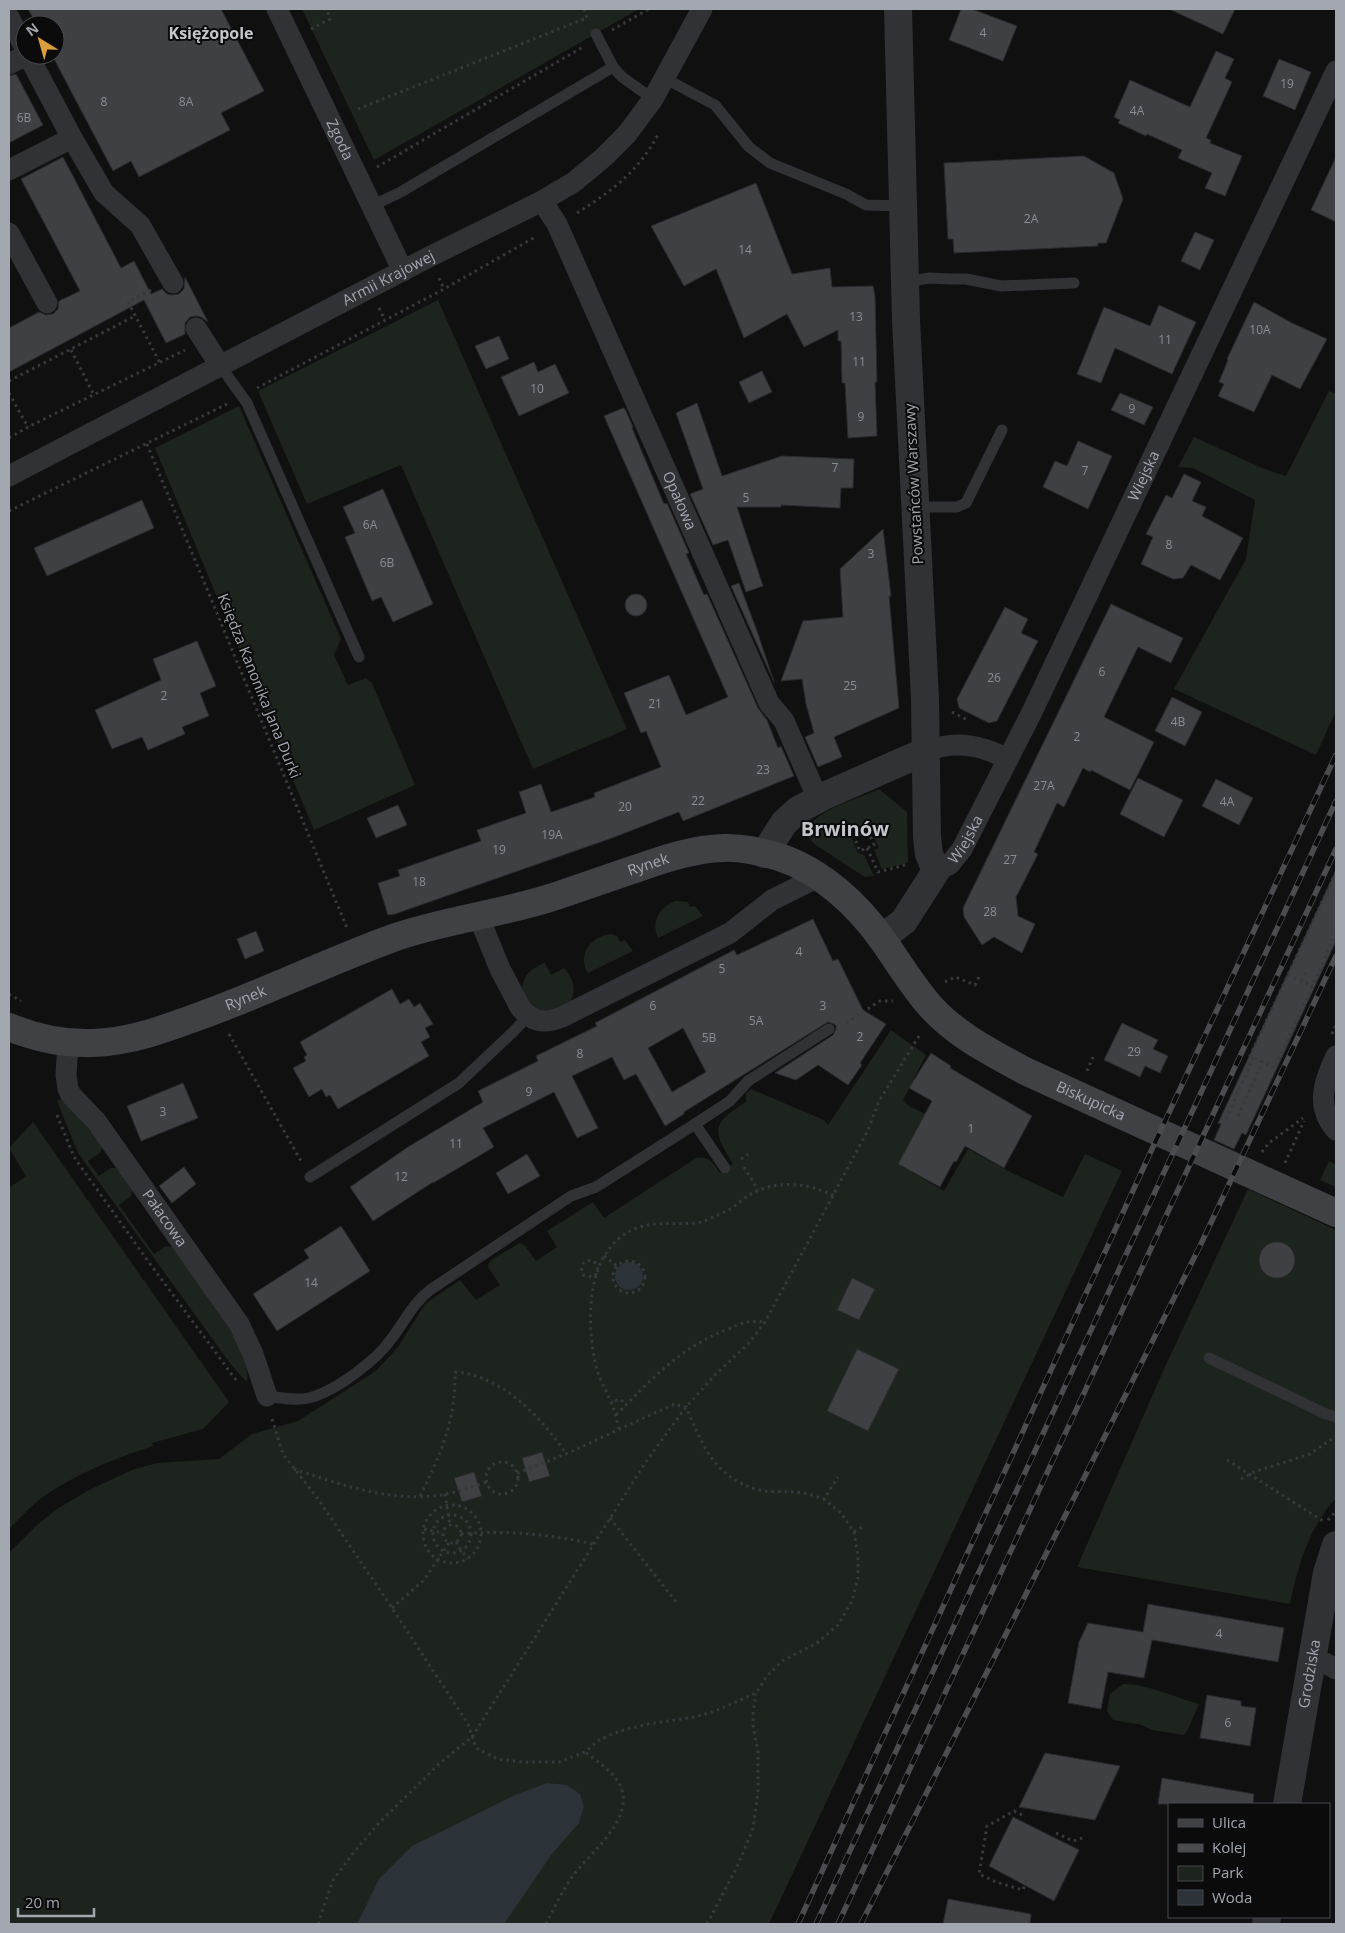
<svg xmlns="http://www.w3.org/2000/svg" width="1345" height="1933" viewBox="0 0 1345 1933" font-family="'Open Sans',sans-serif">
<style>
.green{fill:#1d231d}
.water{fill:#2b3238}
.building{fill:#3f4044;stroke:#2a2a2d;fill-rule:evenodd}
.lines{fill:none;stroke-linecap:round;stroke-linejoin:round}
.path{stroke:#37393c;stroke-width:3;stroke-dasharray:2.5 4;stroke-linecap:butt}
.service{stroke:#313235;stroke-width:11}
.minor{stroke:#313235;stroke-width:21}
.tertiary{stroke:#313235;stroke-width:28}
.secondary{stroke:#3f4145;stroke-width:28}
.rail-casing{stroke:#4a4c50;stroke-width:5.5}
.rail{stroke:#0b0b0c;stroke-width:4;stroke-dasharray:11;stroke-linecap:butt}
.labels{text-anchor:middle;stroke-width:4;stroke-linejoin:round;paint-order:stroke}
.number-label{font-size:12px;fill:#898d95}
.street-label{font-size:15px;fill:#a2a7b0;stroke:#0b0b0c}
.neighbourhood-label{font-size:16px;font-weight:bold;fill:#c3c6cd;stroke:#0b0b0c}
.district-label{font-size:20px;font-weight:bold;fill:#c3c6cd;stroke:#0b0b0c}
</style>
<rect width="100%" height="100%" fill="#101011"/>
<g class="green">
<polygon points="302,9 639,9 374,160"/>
<polygon points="438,300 627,729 533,769 401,465 307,504 258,391"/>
<polygon points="1329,391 1336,394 1336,711 1316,755 1174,689 1246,559 1255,500 1193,468 1178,467 1194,437 1262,468 1286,476"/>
<polygon points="239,406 341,639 334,655 348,685 366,678 372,683 415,785 314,830 155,448"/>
<path d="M 879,789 L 907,812 L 908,863 L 882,869 L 874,850 L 879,848 L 870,828 L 851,836 L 858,853 L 864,855 L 874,876 L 865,877 L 814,844 C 806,836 808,824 818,817 C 832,806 862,797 879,789 Z"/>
<path d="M 675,901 L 688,902 L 690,907 L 695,906 L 703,916 L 658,938 C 651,921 659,908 675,901 Z"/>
<path d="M 610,934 L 617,936 L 620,942 L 625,940 L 633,951 L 588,973 C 577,955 590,937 610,934 Z"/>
<path d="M 545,963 L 551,975 L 564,968 C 572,976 578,991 570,1001 C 566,1006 558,1010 553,1013 L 533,1008 C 530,1004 526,999 524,994 C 518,979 532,967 545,963 Z"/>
<path d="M 891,1030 L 926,1055 L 903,1100 L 909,1106 L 931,1117 L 903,1167 L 944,1191 L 968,1149 L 1008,1171 L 1063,1197 L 1085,1154 L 1122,1171 L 769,1924 L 9,1924 L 9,1553 L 38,1524 L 57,1509 L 89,1490 L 132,1470 L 157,1463 L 219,1459 L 252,1434 L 298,1421 L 376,1371 L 398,1347 L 425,1304 L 460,1280 L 476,1300 L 500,1285 L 489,1269 L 488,1265 L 491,1260 L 520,1243 L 525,1246 L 536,1261 L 557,1247 L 547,1231 L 593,1202 L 604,1218 L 696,1158 C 710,1156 713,1163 720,1173 L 733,1164 C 712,1130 711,1124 746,1102 L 746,1093 L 751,1089 L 824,1120 L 828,1125 Z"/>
<path d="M 62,1099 L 82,1120 L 102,1147 L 101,1152 L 88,1161 L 99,1176 L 111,1168 L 117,1168 L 132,1190 L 131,1196 L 119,1205 L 154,1254 L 166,1246 L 172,1247 C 191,1273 254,1350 247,1382 L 232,1366 L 78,1153 L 57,1101 Z"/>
<path d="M 33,1122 L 229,1402 L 203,1429 L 152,1443 L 153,1446 C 113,1459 75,1474 40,1499 C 29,1508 19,1519 9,1529 L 9,1188 L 26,1176 L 9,1148 Z"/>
<polygon points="1329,1161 1336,1165 1336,1187 1320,1180"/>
<path d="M 1248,1189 L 1336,1230 L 1336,1498 C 1309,1527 1298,1566 1290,1604 L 1077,1567 L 1164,1369 Z"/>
<path d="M 1123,1684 C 1148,1684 1174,1697 1199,1704 L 1189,1727 L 1184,1735 L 1152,1730 L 1142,1725 L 1113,1720 L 1107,1711 L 1110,1694 Z"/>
</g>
<g class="water">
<circle cx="629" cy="1276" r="14"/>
<polygon points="547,1783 567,1785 580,1794 584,1807 579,1823 552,1854 504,1924 357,1924 379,1879 412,1846 515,1795"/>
</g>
<g class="building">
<polygon points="28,9 221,9 264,91 221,113 230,130 139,177 131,161 113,171 52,55 55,55 55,25 37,25"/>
<polygon points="961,9 972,9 1017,26 1003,61 949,40"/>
<polygon points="1169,9 1235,9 1223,34"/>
<polygon points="1216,51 1234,59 1225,78 1232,82 1206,138 1211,140 1210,143 1242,156 1225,196 1205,188 1212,173 1178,158 1182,150 1147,134 1146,136 1118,123 1120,120 1114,117 1130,80 1190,107"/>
<polygon points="1279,59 1311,72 1295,110 1263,96"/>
<polygon points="16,74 43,125 9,143 9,76"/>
<polygon points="1084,156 1114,173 1123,199 1106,243 1098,243 1098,246 954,253 953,239 948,239 944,163"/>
<polygon points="63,157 121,268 134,261 151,294 162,289 167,294 172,295 179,294 184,289 185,277 208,322 201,317 196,316 190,317 185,323 185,334 166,343 144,300 9,372 9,328 39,312 46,315 53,314 58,309 59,301 80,291 21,179"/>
<polygon points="1336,157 1336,222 1311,210"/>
<polygon points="756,183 792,274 830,268 832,287 873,286 875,296 877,382 875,382 877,436 848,438 845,383 842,383 841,341 838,341 838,330 804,347 787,314 744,338 716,269 684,286 651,226"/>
<polygon points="1195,232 1214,240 1200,270 1181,261"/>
<polygon points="1254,302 1292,323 1327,339 1300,389 1272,375 1254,412 1218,396 1224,384 1219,382 1228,360 1227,359"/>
<polygon points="1159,305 1196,322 1172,374 1115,348 1101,383 1077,374 1104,307 1150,326"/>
<polygon points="499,336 509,359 486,369 475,346"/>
<polygon points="534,362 538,372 555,364 569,393 519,416 501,377"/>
<polygon points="762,371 772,392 749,403 739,382"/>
<polygon points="1120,393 1153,407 1144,425 1111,410"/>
<polygon points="697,403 722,476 782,456 854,459 853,488 841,488 840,508 781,505 781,507 737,507 763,586 746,592 728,540 713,545 690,494 703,489 676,413"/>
<polygon points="623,408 625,409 633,427 632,428 664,504 667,503 689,553 686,554 704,595 707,594 758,708 767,720 778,748 781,746 794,776 683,821 679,812 612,838 395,914 388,915 378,883 400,876 398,870 481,841 477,830 526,813 519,792 541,784 551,812 595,797 594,793 661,767 646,731 641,733 624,693 669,675 686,715 728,697 604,416"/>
<polygon points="1078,441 1112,456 1088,509 1043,487 1055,461 1067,466"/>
<polygon points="1184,474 1201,482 1192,501 1206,507 1202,516 1243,538 1220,580 1191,565 1183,578 1173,579 1141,564 1153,537 1146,534 1166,495 1172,498"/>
<polygon points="383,489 433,604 393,622 381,597 372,601 345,537 355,533 343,507"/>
<polygon points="142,500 154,528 47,576 34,548"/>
<polygon points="883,529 891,596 889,596 899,708 834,737 842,757 818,767 805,737 814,733 806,704 802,679 781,681 803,621 843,617 840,569"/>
<polygon points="739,583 757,631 774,682 731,586"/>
<circle cx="636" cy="605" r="11"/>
<polygon points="1111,604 1183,638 1171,663 1138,647 1104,717 1154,742 1130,790 1091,770 1090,772 1083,768 1064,807 1057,803 1034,852 1038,854 1016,897 1018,916 1035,924 1022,953 994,937 982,945 964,917 963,908"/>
<polygon points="1005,607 1028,619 1021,633 1038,641 997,721 989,723 959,708 957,699"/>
<polygon points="197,641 216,686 200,693 209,716 182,727 185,734 148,750 142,737 112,749 95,710 161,680 153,659"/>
<polygon points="1172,697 1202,712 1185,746 1155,731"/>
<polygon points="1138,778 1183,800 1164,837 1120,814"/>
<polygon points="1216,779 1253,798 1239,825 1202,806"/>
<polygon points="398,805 407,825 376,838 367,818"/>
<polygon points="1336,870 1336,941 1246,1135 1242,1133 1234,1149 1214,1140 1221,1124 1218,1123"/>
<path d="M 813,919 L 833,961 L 838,959 L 863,1010 L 886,1024 L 860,1063 L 862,1065 L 848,1085 L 818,1065 L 796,1080 L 775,1073 L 833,1035 L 836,1029 L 836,1025 L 828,1022 L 684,1112 L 684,1114 L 665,1126 L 636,1074 L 624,1080 L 612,1057 L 572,1076 L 598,1128 L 577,1138 L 554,1092 L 483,1128 L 494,1147 L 433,1183 L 433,1182 L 373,1221 L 350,1187 L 408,1147 L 483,1102 L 478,1091 L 538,1061 L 536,1056 L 597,1026 L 595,1023 L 734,950 L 737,955 ZM 683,1028 L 706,1072 L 672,1092 L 648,1048 Z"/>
<polygon points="256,931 264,951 245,959 237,939"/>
<polygon points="392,989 400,1004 409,999 414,1007 420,1003 433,1024 425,1028 430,1037 421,1042 429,1056 338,1109 330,1095 326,1097 322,1089 309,1097 293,1068 306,1061 304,1057 307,1055 300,1042"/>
<polygon points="1122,1023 1158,1040 1153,1049 1168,1056 1160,1073 1145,1066 1140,1077 1104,1060"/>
<polygon points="931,1053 951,1066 950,1068 1032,1116 1004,1168 965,1146 956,1162 954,1161 940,1187 898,1164 932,1101 909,1088"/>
<polygon points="183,1083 198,1118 141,1141 127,1106"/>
<polygon points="527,1154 540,1176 508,1194 496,1173"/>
<polygon points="184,1167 196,1184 172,1203 159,1186"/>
<polygon points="341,1226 370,1271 277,1331 253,1294 309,1258 304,1250"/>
<circle cx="1277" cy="1260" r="18"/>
<polygon points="852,1278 875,1289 859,1320 837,1310"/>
<polygon points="857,1349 899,1369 868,1431 827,1411"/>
<polygon points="542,1452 550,1476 529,1482 522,1458"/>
<polygon points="474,1472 482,1496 462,1502 454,1478"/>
<polygon points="1148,1604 1284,1628 1278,1662 1152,1640 1144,1678 1108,1672 1101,1709 1068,1703 1079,1642 1088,1623 1143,1632"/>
<polygon points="1207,1695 1241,1701 1241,1706 1256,1708 1250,1746 1200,1738"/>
<polygon points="1045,1753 1120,1766 1095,1820 1019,1807"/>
<polygon points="1162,1778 1254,1794 1253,1804 1158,1804"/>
<polygon points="1013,1817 1079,1850 1054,1901 989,1866"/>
<polygon points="948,1899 1031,1914 1030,1924 943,1924"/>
</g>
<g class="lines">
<g class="path">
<polyline points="584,9 587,18"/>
<polyline points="311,29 330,19 327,9"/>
<polyline points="612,30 649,9"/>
<polyline points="358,109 584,19"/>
<polyline points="377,167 583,47"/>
<path d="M 577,213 C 613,190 638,172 659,133"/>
<polyline points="439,278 444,289"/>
<polyline points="151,290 128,302 160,363"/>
<polyline points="379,308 385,320"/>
<polyline points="71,350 94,395"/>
<polyline points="9,381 135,316"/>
<polyline points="257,388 444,289 537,236"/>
<polyline points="9,393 25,422 30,426"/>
<polyline points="9,438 30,426 185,350"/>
<polyline points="147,444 347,928"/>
<polyline points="9,511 227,404"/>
<polyline points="952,712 969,721"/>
<polygon points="868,831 874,845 860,851 854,837"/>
<polyline points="867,848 878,872 905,865"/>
<polyline points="1336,872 1250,1056 1275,1068 1336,934"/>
<polyline points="1288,975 1312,986"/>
<polyline points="1302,981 1306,973"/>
<polyline points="945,982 955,977 975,985 979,977"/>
<polyline points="9,994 21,1001"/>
<polyline points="846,1023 880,1001 893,1001"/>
<polyline points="229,1034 301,1161"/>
<polyline points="1332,1034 1336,1025"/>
<polyline points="1087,1071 1093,1057"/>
<polyline points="57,1115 74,1157 145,1257 236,1380"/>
<polyline points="1238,1116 1263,1062"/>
<polyline points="1226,1119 1253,1058"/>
<polyline points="1262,1152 1269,1143 1303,1118"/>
<polyline points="741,1159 749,1154"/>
<polyline points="1285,1163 1304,1121"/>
<polyline points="744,1167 758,1190"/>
<polyline points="604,1256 617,1266"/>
<circle cx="629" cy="1277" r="16"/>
<path d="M 597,1274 L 592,1277 L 583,1275 C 579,1265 584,1259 594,1261 L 598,1269"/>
<polyline points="615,1400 620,1402 626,1399"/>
<path d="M 616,1415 C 652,1379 679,1348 728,1329 C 742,1323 748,1320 764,1322"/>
<polyline points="272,1419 283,1454 318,1499 392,1608 468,1724 476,1748 498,1759 522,1762 559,1762 585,1752 599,1740 620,1731 648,1724 695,1717 715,1711 756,1693 767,1676 782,1661 817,1643 838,1625 852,1601 858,1578 858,1555 854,1532 841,1513 824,1499"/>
<path d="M 619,1429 C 617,1422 616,1414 613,1407 C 607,1391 598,1378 595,1362 C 586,1318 586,1247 637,1228 C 659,1220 679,1226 701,1222 C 708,1220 715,1216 722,1213 C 735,1208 744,1196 757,1191 C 780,1180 812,1184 834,1196"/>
<polyline points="1227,1460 1323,1521"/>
<circle cx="502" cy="1478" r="16"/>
<path d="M 294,1469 C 342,1485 394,1504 446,1494 C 459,1492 473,1486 487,1482"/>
<path d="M 517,1473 L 566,1454 L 674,1404 L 686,1407 C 702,1444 714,1477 756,1489 C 771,1494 787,1490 802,1493 C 810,1494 817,1497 824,1499 L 838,1477"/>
<polyline points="1241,1479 1254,1472 1310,1454 1336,1436"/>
<polyline points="445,1494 450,1525"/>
<path d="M 420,1496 C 441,1454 456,1420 455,1372 C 502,1375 542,1418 566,1454"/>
<circle cx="452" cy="1534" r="29"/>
<circle cx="452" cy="1534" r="19"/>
<polyline points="610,1518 676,1602"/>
<polyline points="1328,1520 1336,1511"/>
<circle cx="452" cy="1534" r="9"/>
<polyline points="424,1529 443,1533"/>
<polyline points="854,1532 864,1526"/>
<path d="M 461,1534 C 508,1530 547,1534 593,1544"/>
<polyline points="456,1542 467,1559"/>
<polyline points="392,1608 424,1580 449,1543"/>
<polyline points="1022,1815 1014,1811 987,1826 979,1874 996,1882 1023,1890 1027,1876"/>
<polyline points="1056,1833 1073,1841 1086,1837"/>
<polyline points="318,1924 333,1880 354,1852 379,1823 440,1763 472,1737 645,1463 686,1407 716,1374 748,1344 765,1322 868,1130 879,1101 919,1036"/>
<path d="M 546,1924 C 554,1908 562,1892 572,1877 C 589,1853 634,1821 621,1787 C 615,1772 596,1761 585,1752"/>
<polyline points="707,1924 736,1869 753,1829 758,1793 758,1752 753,1725 753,1711 756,1694"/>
</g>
<g class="service">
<polyline points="596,34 613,67"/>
<polyline points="664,78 715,105 749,147 770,163 846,194 866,205 903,206"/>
<polyline points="371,206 399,193 613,67 622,77 653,99"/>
<polyline points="905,282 930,278 950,279 966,279 1001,286 1074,283"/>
<polyline points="221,367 247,403 359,657"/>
<polyline points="915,507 957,507 966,503 1002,430"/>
<polyline points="695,1124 725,1168"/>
<polyline points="310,1177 459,1083 514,1031 528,1016"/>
<polyline points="1209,1358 1326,1414 1336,1417"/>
<path d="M 267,1396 C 280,1398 296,1401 309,1398 C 336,1391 377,1360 392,1338 C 405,1321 413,1303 430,1290 L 571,1196 L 596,1187 L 695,1124 L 730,1101 L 748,1081 L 829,1029"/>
</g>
<g class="minor">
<path id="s1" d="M 277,9 L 403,271"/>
<polyline points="9,17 25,48"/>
<polyline points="28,55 72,138 104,193 140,225 173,283"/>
<polyline points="9,64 26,55"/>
<polyline points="9,170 72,138"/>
<path id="s2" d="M 542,201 L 557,224 L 769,703 L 784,721 L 818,799"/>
<polyline points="9,233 47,303"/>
<polyline points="196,328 221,367"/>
<path id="s3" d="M 9,476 L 429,257 L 542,201 L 574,182 L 604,157 L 627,134 L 653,99 L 702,9"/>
<path d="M 926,751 C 956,740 981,745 1008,759"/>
<path id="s4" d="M 936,871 L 950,864 L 962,849 L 1032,712 L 1336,71"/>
<path d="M 478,915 L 500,969 L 520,1007 C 531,1022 545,1024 562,1017 L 730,933 L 772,900 L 818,877"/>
<path id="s5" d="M 68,1043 L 66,1075 L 68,1089 L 71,1095 L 96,1121 L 239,1324 L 253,1354 L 267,1396"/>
<path d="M 1336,1056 C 1324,1081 1315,1106 1336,1130"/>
<polyline points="1312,1661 1325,1663 1336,1669"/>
</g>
<g class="tertiary">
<polyline points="764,854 784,823 798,810 824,796 926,751"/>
<polyline points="882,938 904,921 936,871 929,854 927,837 925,699 906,320 898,9"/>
<path id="s6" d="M 1287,1804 L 1327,1573 L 1336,1545"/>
<polyline points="1266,1924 1267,1917"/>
</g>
<path class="secondary" id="s7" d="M 9,1027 C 36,1038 63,1044 92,1043 C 132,1042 170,1027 208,1013 C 270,990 330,961 393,938 C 447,919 504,914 559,895 C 582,887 606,879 629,871 C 659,861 690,849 723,848 C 742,847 761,852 779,857 C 822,871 859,906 884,942 C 899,963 913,987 931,1007 C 956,1035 992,1053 1025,1071 L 1336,1213"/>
<defs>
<g id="rail">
<polyline points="798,1924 1152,1149 1336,755"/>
<polyline points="816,1924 1336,801"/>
<polyline points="838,1924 1336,849"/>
<polyline points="861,1924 1200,1246 1336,956"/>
</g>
</defs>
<use href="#rail" class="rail-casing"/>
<use href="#rail" class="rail"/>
</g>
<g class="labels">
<g class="number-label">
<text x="983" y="37">4</text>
<text x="1287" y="88">19</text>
<text x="104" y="106">8</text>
<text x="186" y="106">8A</text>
<text x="1137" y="115">4A</text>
<text x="24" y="122">6B</text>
<text x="1031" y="223">2A</text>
<text x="745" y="254">14</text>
<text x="856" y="321">13</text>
<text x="1260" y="334">10A</text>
<text x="1165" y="344">11</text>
<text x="859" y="366">11</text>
<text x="537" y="393">10</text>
<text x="1132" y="413">9</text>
<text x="861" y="421">9</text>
<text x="835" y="472">7</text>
<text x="1085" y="475">7</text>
<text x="746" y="502">5</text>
<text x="370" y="529">6A</text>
<text x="1169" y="549">8</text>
<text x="871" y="558">3</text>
<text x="387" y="567">6B</text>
<text x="1102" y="676">6</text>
<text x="994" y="682">26</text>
<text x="850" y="690">25</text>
<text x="164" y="700">2</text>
<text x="655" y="708">21</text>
<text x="1178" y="726">4B</text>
<text x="1077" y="741">2</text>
<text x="763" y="774">23</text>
<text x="1044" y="790">27A</text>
<text x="698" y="805">22</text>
<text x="1227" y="806">4A</text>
<text x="625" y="811">20</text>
<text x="552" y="839">19A</text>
<text x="499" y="854">19</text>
<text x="1010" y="864">27</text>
<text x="419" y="886">18</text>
<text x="990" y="916">28</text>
<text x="799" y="956">4</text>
<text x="722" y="973">5</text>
<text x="653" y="1010">6</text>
<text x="823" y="1010">3</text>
<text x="756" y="1025">5A</text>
<text x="860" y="1041">2</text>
<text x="709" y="1042">5B</text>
<text x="1134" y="1056">29</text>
<text x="580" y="1058">8</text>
<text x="529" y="1096">9</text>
<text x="163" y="1116">3</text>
<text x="971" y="1133">1</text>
<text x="456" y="1148">11</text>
<text x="401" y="1181">12</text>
<text x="311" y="1287">14</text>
<text x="1219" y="1638">4</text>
<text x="1228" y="1727">6</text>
</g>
<g class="street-label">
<text dy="5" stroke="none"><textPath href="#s1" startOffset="145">Zgoda</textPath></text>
<text dy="5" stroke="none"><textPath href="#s3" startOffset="428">Armii Krajowej</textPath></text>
<text dy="5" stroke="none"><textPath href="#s4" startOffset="450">Wiejska</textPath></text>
<text transform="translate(914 484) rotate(-93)" y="5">Powstańców Warszawy</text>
<text dy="5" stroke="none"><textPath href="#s2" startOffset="330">Opałowa</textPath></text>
<text transform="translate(259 686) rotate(68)" y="5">Księdza Kanonika Jana Durki</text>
<text dy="5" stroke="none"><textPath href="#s4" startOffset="45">Wiejska</textPath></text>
<text dy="5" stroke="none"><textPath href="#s7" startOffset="671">Rynek</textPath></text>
<text dy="5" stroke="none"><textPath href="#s7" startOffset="246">Rynek</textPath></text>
<text dy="5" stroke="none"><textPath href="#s7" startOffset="1209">Biskupicka</textPath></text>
<text dy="5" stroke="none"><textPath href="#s5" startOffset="208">Pałacowa</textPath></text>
<text dy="5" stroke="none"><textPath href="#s6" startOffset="132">Grodziska</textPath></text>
</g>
<g class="neighbourhood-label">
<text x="211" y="39">Księżopole</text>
</g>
<g class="district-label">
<text x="845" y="836">Brwinów</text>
</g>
</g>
<rect width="1345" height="1933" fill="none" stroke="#a2a7b0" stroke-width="20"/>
<rect x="1168" y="1803" width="162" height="115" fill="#0b0b0c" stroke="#47494e"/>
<rect x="1178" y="1819" width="25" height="8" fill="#3f4145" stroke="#47494e"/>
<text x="1212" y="1828" font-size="15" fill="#a2a7b0">Ulica</text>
<rect x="1178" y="1844" width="25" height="8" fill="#4a4c50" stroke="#47494e"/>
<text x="1212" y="1853" font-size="15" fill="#a2a7b0">Kolej</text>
<rect x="1178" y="1866" width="25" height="15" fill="#1d231d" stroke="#47494e"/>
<text x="1212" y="1878" font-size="15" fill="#a2a7b0">Park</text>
<rect x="1178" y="1890" width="25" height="15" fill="#2b3238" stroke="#47494e"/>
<text x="1212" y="1903" font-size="15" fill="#a2a7b0">Woda</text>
<g transform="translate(40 40) rotate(323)"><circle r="24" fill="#0b0b0c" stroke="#47494e"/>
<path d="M0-4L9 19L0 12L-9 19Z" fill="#db9e3d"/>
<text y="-8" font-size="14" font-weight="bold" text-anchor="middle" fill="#a2a7b0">N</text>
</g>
<path d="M18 1908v8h76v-8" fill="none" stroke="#a2a7b0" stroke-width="2.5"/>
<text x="25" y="1908" font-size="15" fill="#a2a7b0" stroke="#0b0b0c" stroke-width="4" paint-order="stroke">20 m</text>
</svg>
